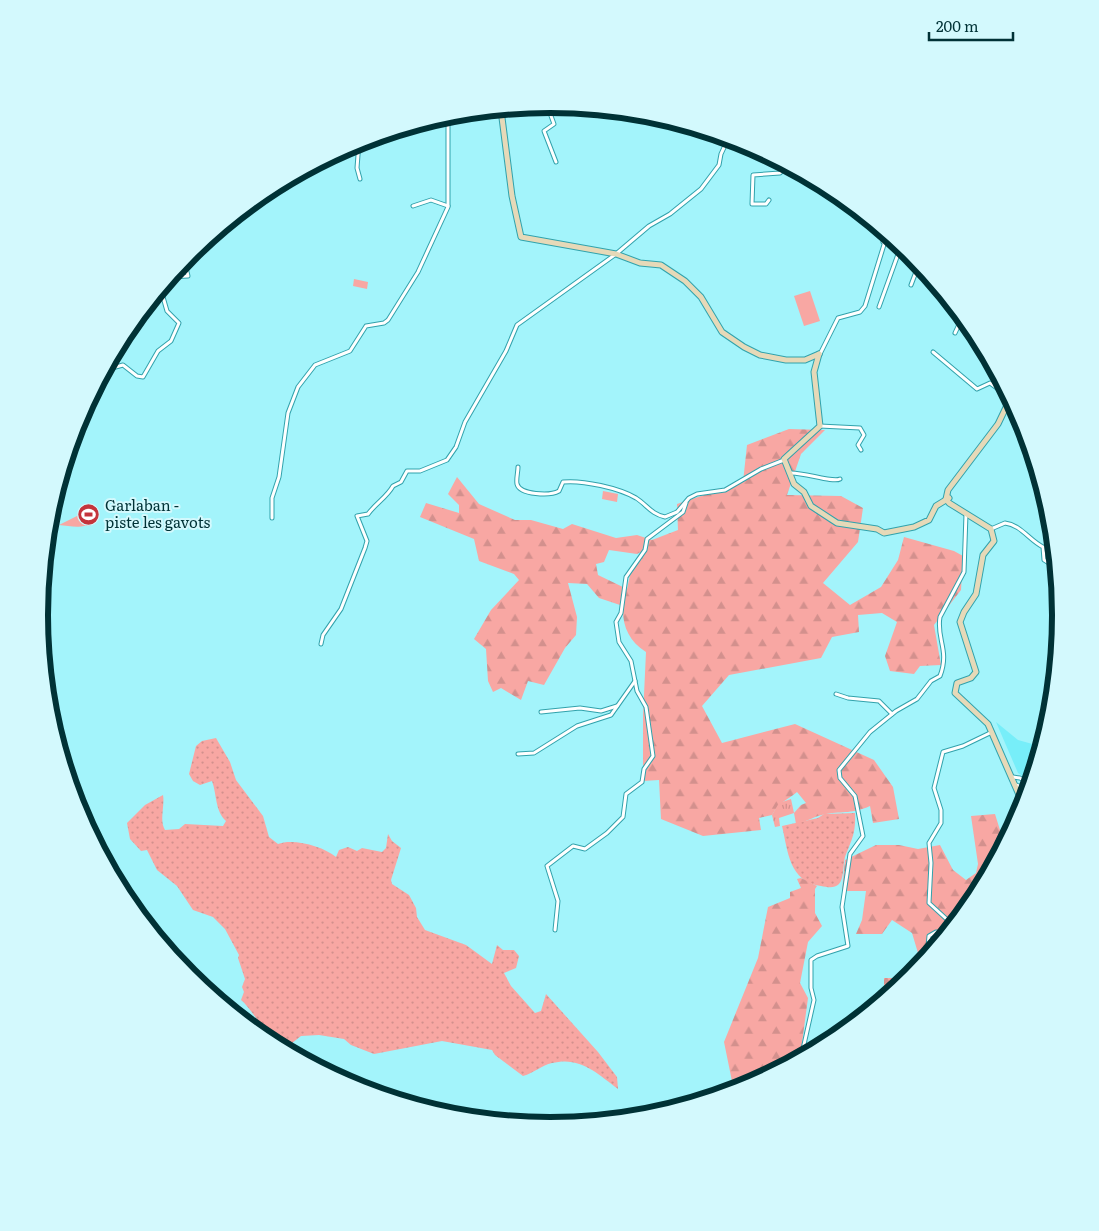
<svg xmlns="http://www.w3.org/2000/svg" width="1099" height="1231" viewBox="0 0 1099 1231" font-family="Literata,serif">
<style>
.built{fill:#77eef9}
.grass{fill:url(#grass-dots)}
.forest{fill:url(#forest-firs);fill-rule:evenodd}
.park{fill:url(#park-tufts)}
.pitch{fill:#f8a7a3}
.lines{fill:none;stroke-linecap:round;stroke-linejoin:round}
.street-casing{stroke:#31a2ac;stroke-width:5}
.secondary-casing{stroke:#31a2ac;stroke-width:7}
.street{stroke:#fff;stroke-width:3}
.secondary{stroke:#e6d9b8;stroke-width:5}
.labels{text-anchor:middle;stroke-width:4;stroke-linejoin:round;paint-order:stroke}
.poi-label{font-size:15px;fill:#003236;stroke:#d3f9fd;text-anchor:start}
.rim{fill:none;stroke:#003236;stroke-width:6}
</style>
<defs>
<pattern id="grass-dots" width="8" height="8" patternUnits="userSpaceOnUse" patternTransform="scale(1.25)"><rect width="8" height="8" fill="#f8a7a3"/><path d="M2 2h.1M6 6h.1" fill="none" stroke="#d3908d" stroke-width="1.8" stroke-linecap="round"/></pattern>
<pattern id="forest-firs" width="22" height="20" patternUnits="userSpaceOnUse" patternTransform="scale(1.25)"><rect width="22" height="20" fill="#f8a7a3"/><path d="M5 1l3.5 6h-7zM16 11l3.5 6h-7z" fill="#d3908d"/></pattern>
<pattern id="park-tufts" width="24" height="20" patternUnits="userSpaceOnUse" patternTransform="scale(1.25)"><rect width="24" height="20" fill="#f8a7a3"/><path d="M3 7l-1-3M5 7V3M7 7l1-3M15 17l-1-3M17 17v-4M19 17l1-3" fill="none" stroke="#d3908d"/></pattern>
</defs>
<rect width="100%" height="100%" fill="#a3f4fb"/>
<polygon class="built" points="996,722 1018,740 1036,745 1045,725 1047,725 1030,781 1018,773"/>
<g class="grass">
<path d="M 216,738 L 230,762 L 236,780 L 263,816 L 269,837 L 278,844 C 293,838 323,846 336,857 L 339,850 L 348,847 L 357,851 L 362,848 L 382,852 L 386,848 L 388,834 L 392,841 L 401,848 L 391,880 L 392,884 L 409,895 L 416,908 L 417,917 L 425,930 L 466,945 L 492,964 L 497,945 L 503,950 L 514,950 L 519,956 L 516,968 L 504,973 L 511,986 L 535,1013 L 541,1011 L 546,994 L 598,1052 L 617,1077 L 618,1089 C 597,1073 580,1056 552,1063 C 542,1065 534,1073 523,1076 L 495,1055 L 492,1050 L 442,1041 L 374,1054 L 351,1045 L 344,1039 L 319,1035 L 301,1036 L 287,1047 L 279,1047 L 271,1043 C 270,1036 247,1004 241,1000 L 244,992 L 242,987 L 245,979 L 238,958 L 239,955 L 225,929 L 213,917 L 193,910 L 177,886 L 157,870 L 147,850 L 141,851 L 130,839 L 127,823 L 145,805 L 163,795 C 165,805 159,821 165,830 L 179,829 L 185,824 L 223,826 L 226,821 C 215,811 217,795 212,781 L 200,785 L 193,781 L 189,774 L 196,746 L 202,741 Z"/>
<path d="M 855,813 C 856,833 852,839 845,857 C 843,864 844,879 839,884 C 834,889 827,887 821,886 C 789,882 788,851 782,826 L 818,818 L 824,814 Z"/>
</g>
<g class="forest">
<path d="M 789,429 L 825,430 L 801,454 L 787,495 L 841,496 L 863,508 L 858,542 L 823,583 L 850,605 L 881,587 L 898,560 L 904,537 L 954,551 L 963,556 L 961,590 L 934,625 L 941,665 L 920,666 L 914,674 L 890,671 L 885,656 L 897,622 L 882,613 L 858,615 L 859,632 L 832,637 L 821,658 L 729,675 L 702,706 L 722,743 L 795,724 L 874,760 L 893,787 L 899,819 L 873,823 L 870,806 C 852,814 844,811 826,814 C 817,815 806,822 796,824 L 794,813 L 801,805 L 806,803 L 797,792 C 785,802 781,800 772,815 L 759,818 L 761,830 L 703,836 L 661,819 L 659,780 L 643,781 L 643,716 L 646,652 C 629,641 622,626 623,606 L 599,598 L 587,584 L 568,583 L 577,617 L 576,635 L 565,648 L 544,685 L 528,681 L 521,700 L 501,688 L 493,692 L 488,681 L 486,649 L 474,639 L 491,610 L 519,580 L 514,574 L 479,561 L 474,539 L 420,517 L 426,503 L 459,513 L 459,505 L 448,494 L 457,477 L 479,504 L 515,520 L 531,520 L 563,529 L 572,524 L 616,538 L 637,535 L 652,540 L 678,530 L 677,504 L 743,482 L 747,445 ZM 609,550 L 637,554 L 645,550 L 630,575 L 627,589 L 598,575 L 596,564 L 604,562 Z"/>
<polygon points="995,814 1004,843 974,899 910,977 884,998 884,978 904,978 918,953 912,933 892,920 882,934 856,934 862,920 866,891 842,891 845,860 876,845 899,845 918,849 940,845 953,870 966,880 976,873 978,864 971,816"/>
<polygon points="801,878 817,886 815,889 815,913 822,926 808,942 800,983 808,998 800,1058 745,1087 734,1091 724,1042 758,958 768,907 790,898 790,892 801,888 797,879"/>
</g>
<polygon class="park" points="791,799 794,813 779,818 780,826 775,827 772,815 779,803"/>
<g class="pitch">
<polygon points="354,279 368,282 367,289 353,286"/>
<polygon points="810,291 820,321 804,326 794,296"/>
<polygon points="603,491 618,494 617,502 602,499"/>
<path d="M 95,507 L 98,510 C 95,531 76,527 59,525 Z"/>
</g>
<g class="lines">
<defs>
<g id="street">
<polyline points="547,105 554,124 544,131 556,162"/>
<polyline points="359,142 357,168 360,179"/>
<polyline points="769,200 766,204 752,204 753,175 780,173 786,166"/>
<polyline points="413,206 431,200 448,206"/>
<polyline points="883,242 900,249"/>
<polyline points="170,277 188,276 184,259"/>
<polyline points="911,285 919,264"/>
<polyline points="937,287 949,310 958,321"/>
<polyline points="879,307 901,246"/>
<polyline points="955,333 962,318"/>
<polyline points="933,352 977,389 990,383 1009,397"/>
<polyline points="820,354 838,318 860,312 865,306 887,235"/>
<polyline points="112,368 123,365 137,376 143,377 158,351 171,341 179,323 167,311 163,297 155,295"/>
<polyline points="820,426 860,428 864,435 858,445 861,450"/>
<path d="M 518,467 C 518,472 516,479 517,484 C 520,495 550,496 559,491 L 563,482 C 583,480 619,488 636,498 C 647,505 651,514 665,517 L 677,512 L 689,498 L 697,494 L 725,490 L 761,469 L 784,460"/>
<path d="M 790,473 C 803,472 833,483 840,479"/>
<polyline points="272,518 272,498 279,477 288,413 298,387 315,365 350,351 366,326 384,323 388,320 418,272 448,207 448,115"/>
<path d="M 991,529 L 1005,523 C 1021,525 1029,540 1043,547 L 1044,560 L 1055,567"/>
<path d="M 321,644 L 323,635 L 341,609 L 365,548 L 367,541 L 357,516 L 368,514 C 376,503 387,497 393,486 L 401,482 L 407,471 L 420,471 L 447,460 L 456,447 L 465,422 L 506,351 L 517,325 L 616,254 L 649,226 L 670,214 L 701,189 L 719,165 L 721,154 L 728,139"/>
<polyline points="836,694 848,698 879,701 892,714"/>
<polyline points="541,712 580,708 601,711 617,706"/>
<polyline points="518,754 534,753 577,726 611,715 635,681"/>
<polyline points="1013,777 1020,778 1029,784"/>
<polyline points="1016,785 1028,789"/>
<polyline points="953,925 929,903 931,863 929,843 941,823 941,810 934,788 943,752 963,746 992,732"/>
<polyline points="555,930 558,901 547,866 573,846 585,849 607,833 623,817 626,794 642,782 644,769 653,756 646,707 637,691 631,661 619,642 616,622 621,613 626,577 645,550 647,539 683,512 686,503"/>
<polyline points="942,939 945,934"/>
<polyline points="927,957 929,936 936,932 944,933"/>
<path d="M 803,1056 L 803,1049 L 814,1000 L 811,988 L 811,960 L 817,956 L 848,946 L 842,907 L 850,854 L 863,836 L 855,796 L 840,778 L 839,770 L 870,732 L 896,711 L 917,699 L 931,681 L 940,676 C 950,650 936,639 940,617 L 964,572 L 966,514"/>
</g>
<g id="secondary">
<polyline points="501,110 512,196 521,237 616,254 640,263 661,265 685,281 701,297 722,332 744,347 760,355 786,360 805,360 819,354"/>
<polyline points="819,354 814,372 820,426 784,459 794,484 804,492 811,506 837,523 877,529 884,533 914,527 929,520 936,506 949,498"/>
<polyline points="1010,399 998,424 948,490 946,499 949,503 991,529 994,541 983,555 976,594 964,612 960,622 976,672 971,678 957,683 955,693 988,724 1023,804"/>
</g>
</defs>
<use href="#street" class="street-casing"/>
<use href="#secondary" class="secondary-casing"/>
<use href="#street" class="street"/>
<use href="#secondary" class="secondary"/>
</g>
<defs>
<symbol id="stadium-disc" viewBox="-11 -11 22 22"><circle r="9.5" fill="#c4343c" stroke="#d3f9fd"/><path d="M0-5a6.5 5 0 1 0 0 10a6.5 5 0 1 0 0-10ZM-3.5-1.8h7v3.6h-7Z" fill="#fff"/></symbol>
</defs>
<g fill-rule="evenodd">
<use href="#stadium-disc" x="76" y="502" width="25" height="25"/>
</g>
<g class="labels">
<g class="poi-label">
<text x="105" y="511">Garlaban -<tspan x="105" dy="17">piste les gavots</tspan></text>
</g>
</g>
<path d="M0 0H1099V1231H0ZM48 615a502 502 0 1 1 1004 0a502 502 0 1 1-1004 0Z" fill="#d3f9fd" fill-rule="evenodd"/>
<path class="rim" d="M48 615a502 502 0 1 1 1004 0a502 502 0 1 1-1004 0Z"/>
<path d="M929 32v8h84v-8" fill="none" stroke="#003236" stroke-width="2.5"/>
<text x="936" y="32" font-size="15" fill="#003236" stroke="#d3f9fd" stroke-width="4" paint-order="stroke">200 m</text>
</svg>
